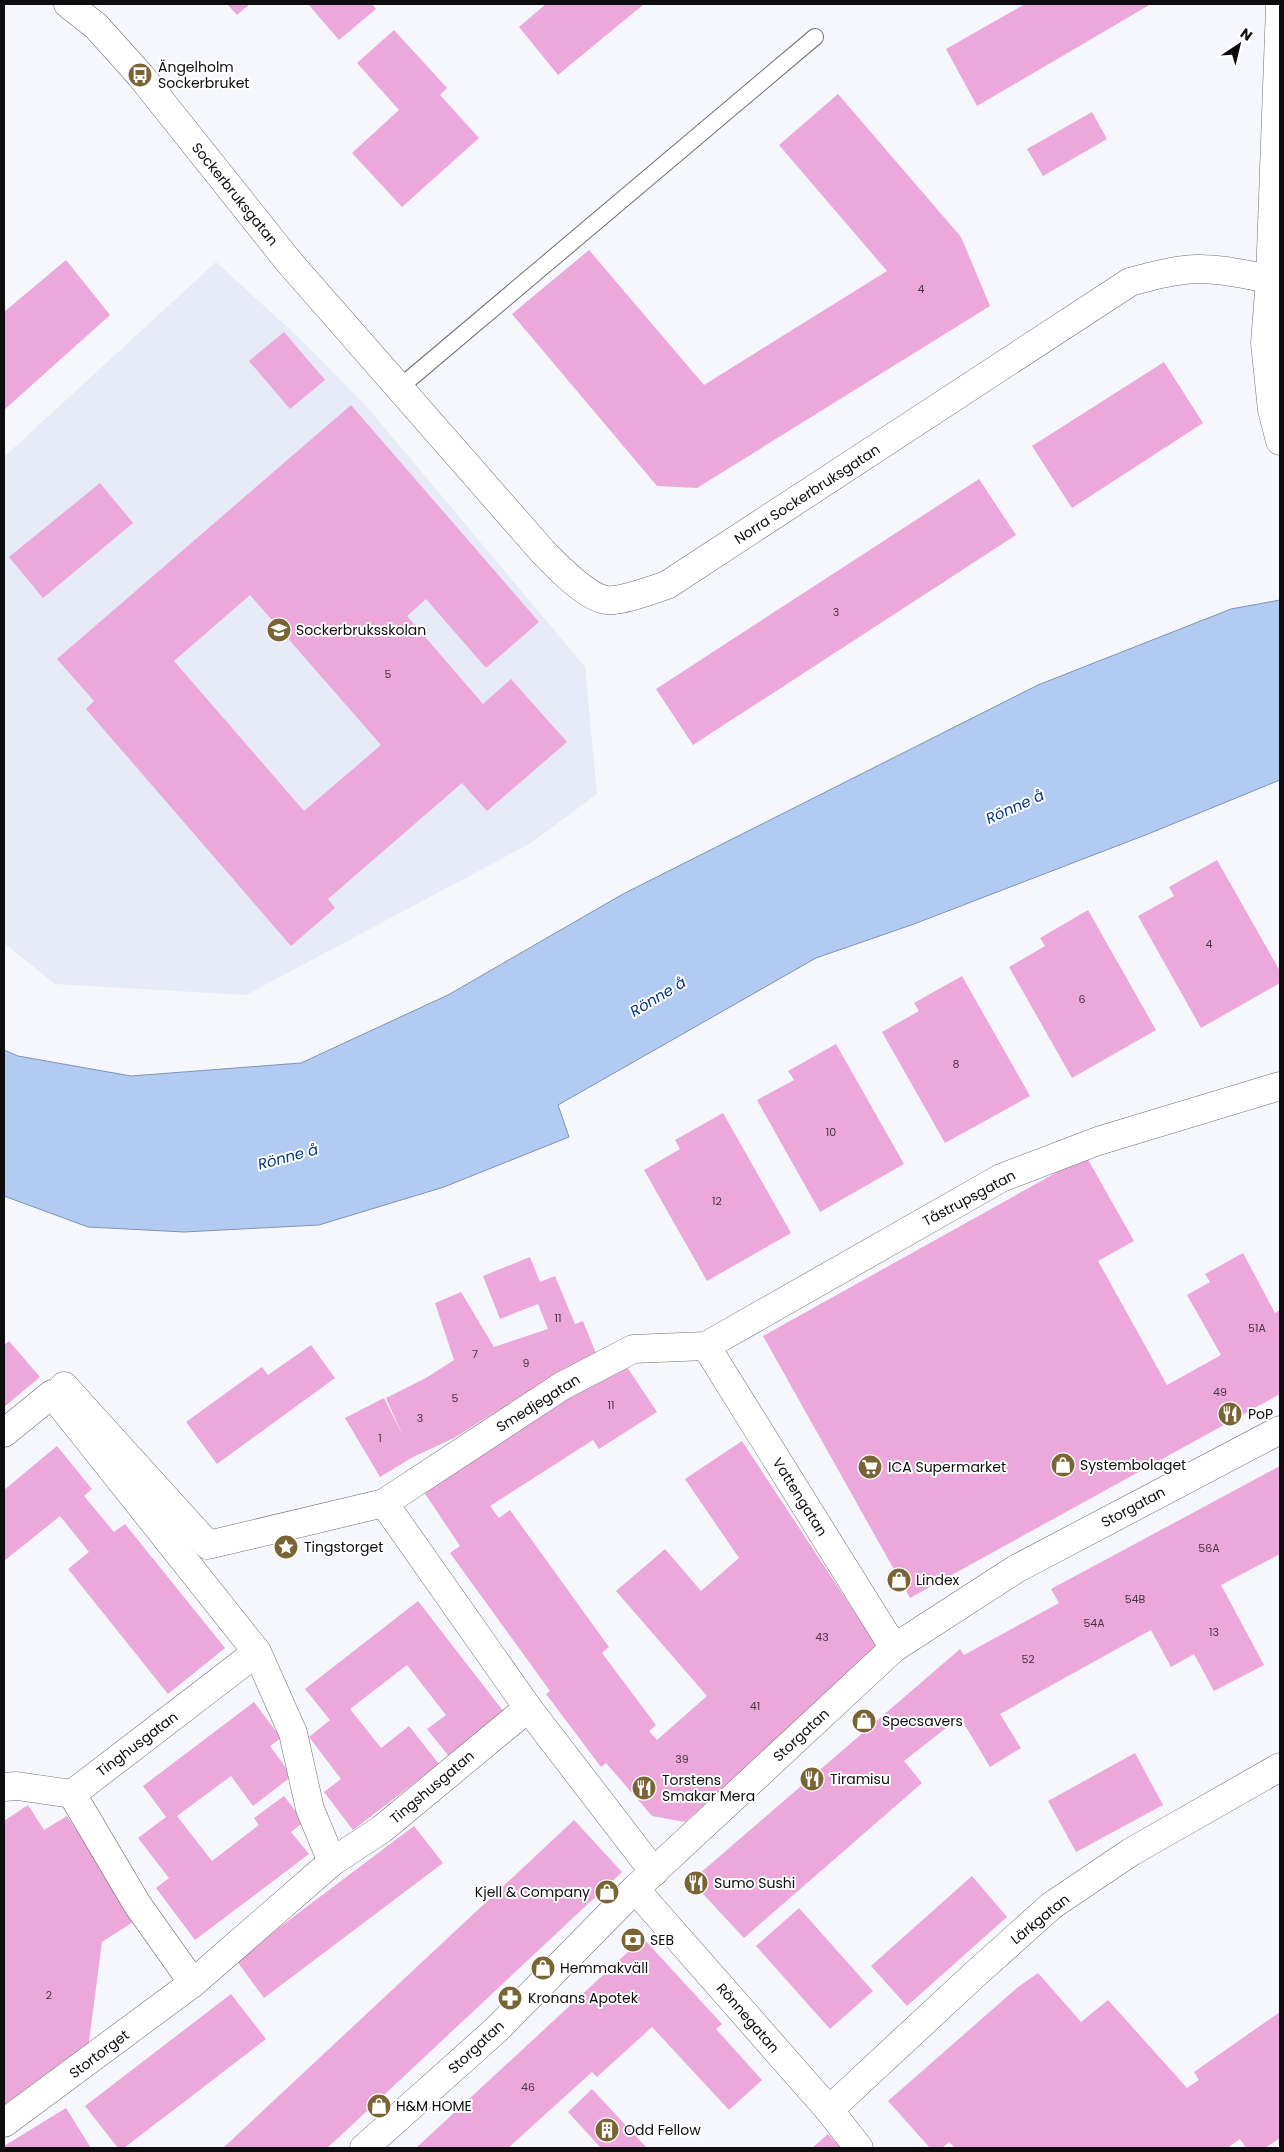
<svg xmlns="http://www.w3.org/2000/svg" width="1284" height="2152" viewBox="0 0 1284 2152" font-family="Poppins,sans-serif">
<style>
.built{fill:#e7eaf7}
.water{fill:#b2cbf3;stroke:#8092af}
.building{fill:#eca8da;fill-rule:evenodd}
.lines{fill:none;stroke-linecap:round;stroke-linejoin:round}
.lane-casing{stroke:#6e6f74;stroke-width:18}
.street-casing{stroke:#6e6f74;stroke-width:29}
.secondary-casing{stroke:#6e6f74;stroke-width:29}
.lane{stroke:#fff;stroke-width:16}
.street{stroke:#fff;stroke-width:28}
.secondary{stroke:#fff;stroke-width:28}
.labels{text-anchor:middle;stroke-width:4;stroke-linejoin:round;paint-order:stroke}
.number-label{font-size:11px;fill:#453442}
.poi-label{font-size:14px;fill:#0d0d0f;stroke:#fff;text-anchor:start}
.street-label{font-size:14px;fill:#0d0d0f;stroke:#fff}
.water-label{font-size:15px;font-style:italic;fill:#05367f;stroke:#fff}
</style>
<rect width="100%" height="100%" fill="#f5f7fc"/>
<polygon class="built" points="216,262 299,338 368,408 585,667 597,794 531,843 246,995 55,984 4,943 4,457"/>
<polygon class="water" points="1280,600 1280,780 1148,834 914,924 816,958 558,1105 569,1137 444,1187 319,1225 184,1232 88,1227 4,1196 4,1050 18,1056 131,1076 301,1063 448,995 623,894 1038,685 1231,609"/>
<g class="building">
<polygon points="227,4 250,4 237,15"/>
<polygon points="308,4 372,4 376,9 339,40"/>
<polygon points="546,4 644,4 558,75 519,27"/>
<polygon points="1025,4 1151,4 977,106 946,49"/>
<polygon points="394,30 447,88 440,95 479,138 402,207 352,153 399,110 357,63"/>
<polygon points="838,94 961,237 990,306 697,488 657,486 512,314 589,250 704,385 887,271 779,145"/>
<polygon points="1092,112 1107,139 1043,176 1027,149"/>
<polygon points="66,260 110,315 4,410 4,312"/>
<polygon points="284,332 325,380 290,409 249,361"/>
<polygon points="1164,362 1203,423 1072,508 1032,446"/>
<path d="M 351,405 L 539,622 L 486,668 L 426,599 L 407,616 L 483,704 L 511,679 L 567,742 L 487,811 L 462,783 L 328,899 L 335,908 L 291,946 L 86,709 L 94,701 L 57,659 ZM 250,595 L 381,745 L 304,811 L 174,661 Z"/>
<polygon points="979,479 1016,535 693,745 656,689"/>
<polygon points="100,483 133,523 43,598 9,557"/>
<polygon points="1217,860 1280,971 1280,983 1201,1028 1138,916 1174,896 1169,887"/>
<polygon points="1088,910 1156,1030 1072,1078 1009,967 1045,946 1040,938"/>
<polygon points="962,976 1030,1096 945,1143 882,1032 919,1011 914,1003"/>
<polygon points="836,1044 904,1164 820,1212 757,1100 794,1080 788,1071"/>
<polygon points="723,1113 791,1233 707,1281 644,1170 680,1149 675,1140"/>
<polygon points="1086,1156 1134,1241 1098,1261 1167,1385 1221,1355 1187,1295 1210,1282 1205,1274 1243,1253 1275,1313 1280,1310 1280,1394 910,1598 763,1336"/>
<polygon points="530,1257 540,1282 555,1276 575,1324 583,1321 597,1356 524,1394 454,1438 413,1457 380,1477 345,1418 384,1398 403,1436 386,1398 426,1378 454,1360 435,1303 461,1292 494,1347 548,1329 538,1304 500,1319 483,1276"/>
<polygon points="9,1341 40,1377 4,1407 4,1345"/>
<polygon points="311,1345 335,1378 217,1464 186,1422 262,1367 268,1375"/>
<polygon points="623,1361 657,1412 599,1449 593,1440 490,1506 499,1518 510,1510 609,1647 602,1653 656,1725 649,1731 657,1740 707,1696 616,1591 665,1549 701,1591 739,1558 685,1479 742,1441 878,1648 685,1822 652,1816 606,1763 601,1767 546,1694 550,1691 450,1553 460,1546 422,1489"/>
<polygon points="57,1446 92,1489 84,1496 114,1532 125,1524 225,1648 168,1694 68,1569 89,1552 60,1516 4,1561 4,1490"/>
<polygon points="1280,1466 1280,1554 1221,1585 1264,1665 1214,1691 1194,1654 1171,1667 1151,1630 1000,1714 1021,1748 990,1767 960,1717 904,1761 922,1783 744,1938 691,1881 960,1649 964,1655 1059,1603 1051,1589"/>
<polygon points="418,1601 507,1716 451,1759 427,1729 446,1715 407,1665 350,1709 381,1748 409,1726 439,1764 353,1830 324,1792 341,1779 309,1737 330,1720 305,1689"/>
<polygon points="254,1702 281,1738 270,1746 292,1776 253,1806 231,1776 177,1816 212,1861 259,1825 254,1818 284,1796 304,1822 291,1832 309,1854 195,1940 156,1888 169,1878 138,1838 166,1817 143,1786"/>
<polygon points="1135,1753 1163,1805 1076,1852 1048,1801"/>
<polygon points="28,1805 44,1830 67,1816 136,1920 102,1942 88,2049 4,2106 4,1821"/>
<polygon points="574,1820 622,1872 337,2139 327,2148 223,2148"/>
<polygon points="414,1826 443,1863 264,1998 236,1960"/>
<polygon points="972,1876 1007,1917 907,2006 871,1966"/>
<polygon points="799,1908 873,1991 830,2029 756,1946"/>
<polygon points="643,1938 722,2024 716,2029 762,2080 729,2110 652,2027 597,2077 592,2072 508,2148 416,2148"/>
<polygon points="1038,1973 1081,2022 1108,2000 1187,2088 1199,2080 1194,2072 1280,2012 1280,2138 1265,2148 1246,2148 1240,2139 1227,2148 955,2148 949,2142 942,2148 930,2148 888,2101 1018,1987"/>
<polygon points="231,1994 266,2039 124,2148 118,2148 85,2106"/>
<polygon points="592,2089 647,2148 601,2148 568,2112"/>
<polygon points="66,2108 91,2148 4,2148 4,2146"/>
<polygon points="828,2134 841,2148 812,2148"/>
</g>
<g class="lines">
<defs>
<polyline id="lane" points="399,388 815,37"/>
<g id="street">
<path d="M 68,4 L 96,26 L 140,75 L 289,262 L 544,553 C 558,567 586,597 606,600 C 620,602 652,590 667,585 L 1130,282 C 1152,276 1174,270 1196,269 C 1220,268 1246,275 1270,279"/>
<polyline points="706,1346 894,1648"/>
<polyline points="64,1386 208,1545 384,1503 562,1386 633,1349 706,1346 1001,1178 1098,1141 1280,1086"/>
<polyline points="4,1433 52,1394 257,1652 293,1733 310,1809 332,1862"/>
<polyline points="384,1503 528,1708 654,1872"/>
<polyline points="4,1787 17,1786 72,1794 257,1652"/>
<polyline points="72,1794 137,1904 193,1983"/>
<polyline points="635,1889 829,2110 859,2148"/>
<polyline points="829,2110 972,1977 1051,1906 1131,1852 1280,1767"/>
<polyline points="4,2123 193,1983 332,1862 382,1829 528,1708"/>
<polyline points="364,2148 496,2030 635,1889 894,1648 1016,1569 1280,1430"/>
</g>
<polyline id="secondary" points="1280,6 1270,279 1265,343 1272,410 1280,441"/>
</defs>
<use href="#lane" class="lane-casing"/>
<use href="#street" class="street-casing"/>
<use href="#secondary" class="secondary-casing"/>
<use href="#lane" class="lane"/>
<use href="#street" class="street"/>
<use href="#secondary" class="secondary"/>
</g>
<defs>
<symbol id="bus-disc" viewBox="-11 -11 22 22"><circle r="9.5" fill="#7a6434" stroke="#fff"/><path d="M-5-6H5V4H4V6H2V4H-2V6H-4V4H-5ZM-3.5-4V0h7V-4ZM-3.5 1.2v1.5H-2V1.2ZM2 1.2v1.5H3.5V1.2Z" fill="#fff"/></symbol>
<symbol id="school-disc" viewBox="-11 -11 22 22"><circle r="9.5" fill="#7a6434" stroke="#fff"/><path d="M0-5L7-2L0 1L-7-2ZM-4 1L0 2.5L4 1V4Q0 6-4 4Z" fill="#fff"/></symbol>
<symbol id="restaurant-disc" viewBox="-11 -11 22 22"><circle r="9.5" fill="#7a6434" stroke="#fff"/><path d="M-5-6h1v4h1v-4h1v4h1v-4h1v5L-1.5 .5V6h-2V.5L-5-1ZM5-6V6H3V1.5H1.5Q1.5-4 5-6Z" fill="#fff"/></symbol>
<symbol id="shop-disc" viewBox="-11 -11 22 22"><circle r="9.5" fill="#7a6434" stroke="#fff"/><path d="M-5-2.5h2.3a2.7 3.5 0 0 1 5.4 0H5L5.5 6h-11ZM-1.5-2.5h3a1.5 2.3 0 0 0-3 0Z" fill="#fff"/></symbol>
<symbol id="supermarket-disc" viewBox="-11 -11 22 22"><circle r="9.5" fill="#7a6434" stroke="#fff"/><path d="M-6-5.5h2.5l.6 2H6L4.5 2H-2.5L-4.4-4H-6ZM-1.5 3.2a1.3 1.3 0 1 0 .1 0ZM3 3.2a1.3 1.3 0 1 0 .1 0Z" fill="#fff"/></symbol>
<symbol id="sight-disc" viewBox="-11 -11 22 22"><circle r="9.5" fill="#7a6434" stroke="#fff"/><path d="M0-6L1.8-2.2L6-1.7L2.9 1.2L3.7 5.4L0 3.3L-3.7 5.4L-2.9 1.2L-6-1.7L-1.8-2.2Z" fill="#fff"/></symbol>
<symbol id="bank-disc" viewBox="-11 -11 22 22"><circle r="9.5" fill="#7a6434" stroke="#fff"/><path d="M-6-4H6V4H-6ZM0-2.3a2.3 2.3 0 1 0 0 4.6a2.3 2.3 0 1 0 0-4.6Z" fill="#fff"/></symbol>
<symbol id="pharmacy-disc" viewBox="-11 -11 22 22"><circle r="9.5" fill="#7a6434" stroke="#fff"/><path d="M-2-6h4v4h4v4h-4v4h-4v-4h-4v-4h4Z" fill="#fff"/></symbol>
<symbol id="building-disc" viewBox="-11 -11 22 22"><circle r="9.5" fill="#7a6434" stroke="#fff"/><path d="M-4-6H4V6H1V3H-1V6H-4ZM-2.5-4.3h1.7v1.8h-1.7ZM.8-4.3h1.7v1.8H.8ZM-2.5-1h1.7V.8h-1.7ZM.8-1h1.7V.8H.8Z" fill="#fff"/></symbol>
</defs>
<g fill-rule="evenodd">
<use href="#bus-disc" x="126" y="61" width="28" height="28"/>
<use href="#school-disc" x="265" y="616" width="28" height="28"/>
<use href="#restaurant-disc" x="1216" y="1400" width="28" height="28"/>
<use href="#shop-disc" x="1049" y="1451" width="28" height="28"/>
<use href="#supermarket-disc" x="856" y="1453" width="28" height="28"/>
<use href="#sight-disc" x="272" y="1533" width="28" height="28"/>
<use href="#shop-disc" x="885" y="1566" width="28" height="28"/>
<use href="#shop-disc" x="850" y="1707" width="28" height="28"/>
<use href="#restaurant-disc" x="798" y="1765" width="28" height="28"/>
<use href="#restaurant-disc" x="630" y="1774" width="28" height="28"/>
<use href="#restaurant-disc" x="682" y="1869" width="28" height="28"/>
<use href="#shop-disc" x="593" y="1878" width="28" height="28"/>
<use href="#bank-disc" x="619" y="1926" width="28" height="28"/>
<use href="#shop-disc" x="529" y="1954" width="28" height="28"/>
<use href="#pharmacy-disc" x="496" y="1984" width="28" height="28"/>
<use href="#shop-disc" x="365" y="2092" width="28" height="28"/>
<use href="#building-disc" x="593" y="2116" width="28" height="28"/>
</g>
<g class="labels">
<g class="number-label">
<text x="921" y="293">4</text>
<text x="836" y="616">3</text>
<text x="388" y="678">5</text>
<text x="1209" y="948">4</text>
<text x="1082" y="1003">6</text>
<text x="956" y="1068">8</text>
<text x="831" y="1136">10</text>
<text x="717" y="1205">12</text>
<text x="558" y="1322">11</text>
<text x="1257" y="1332">51A</text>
<text x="475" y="1358">7</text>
<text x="526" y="1367">9</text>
<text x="1220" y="1396">49</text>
<text x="455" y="1402">5</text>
<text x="611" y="1409">11</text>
<text x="420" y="1422">3</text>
<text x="380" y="1442">1</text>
<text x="1209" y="1552">56A</text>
<text x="1135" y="1603">54B</text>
<text x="1094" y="1627">54A</text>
<text x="1214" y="1636">13</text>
<text x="822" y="1641">43</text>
<text x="1028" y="1663">52</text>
<text x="755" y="1710">41</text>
<text x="682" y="1763">39</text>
<text x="49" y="1999">2</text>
<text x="528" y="2091">46</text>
</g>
<g class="poi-label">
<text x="158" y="72">Ängelholm<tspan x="158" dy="16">Sockerbruket</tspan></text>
<text x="296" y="635">Sockerbruksskolan</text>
<text x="1248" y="1419">PoP</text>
<text x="1080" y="1470">Systembolaget</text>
<text x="888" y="1472">ICA Supermarket</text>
<text x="304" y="1552">Tingstorget</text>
<text x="916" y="1585">Lindex</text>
<text x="882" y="1726">Specsavers</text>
<text x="830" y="1784">Tiramisu</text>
<text x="662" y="1785">Torstens<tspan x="662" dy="16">Smakar Mera</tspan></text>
<text x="714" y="1888">Sumo Sushi</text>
<text x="590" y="1897" text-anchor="end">Kjell &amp; Company</text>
<text x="650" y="1945">SEB</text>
<text x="560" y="1973">Hemmakväll</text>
<text x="528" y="2003">Kronans Apotek</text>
<text x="396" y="2111">H&amp;M HOME</text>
<text x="624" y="2135">Odd Fellow</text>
</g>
<g class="street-label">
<text transform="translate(235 194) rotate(51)" y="5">Sockerbruksgatan</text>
<text transform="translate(807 494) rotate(-33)" y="5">Norra Sockerbruksgatan</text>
<text transform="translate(969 1198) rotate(-28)" y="5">Tåstrupsgatan</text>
<text transform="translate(538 1403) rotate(-32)" y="5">Smedjegatan</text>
<text transform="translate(800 1497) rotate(58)" y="5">Vattengatan</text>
<text transform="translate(1133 1507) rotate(-28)" y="5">Storgatan</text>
<text transform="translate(801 1735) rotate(-43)" y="5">Storgatan</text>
<text transform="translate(137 1744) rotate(-37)" y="5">Tinghusgatan</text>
<text transform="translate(432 1787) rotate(-40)" y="5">Tingshusgatan</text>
<text transform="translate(1040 1919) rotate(-39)" y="5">Lärkgatan</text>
<text transform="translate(748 2018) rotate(49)" y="5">Rönnegatan</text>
<text transform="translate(476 2047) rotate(-43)" y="5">Storgatan</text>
<text transform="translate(99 2054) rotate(-37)" y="5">Stortorget</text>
</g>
<g class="water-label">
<text transform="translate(1015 807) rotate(-24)" y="5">Rönne å</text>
<text transform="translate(658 997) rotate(-31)" y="5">Rönne å</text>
<text transform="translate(288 1157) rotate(-15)" y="5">Rönne å</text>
</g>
</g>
<rect width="1284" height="2152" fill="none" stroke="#0d0d0f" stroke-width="10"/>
<g transform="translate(1239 45) rotate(35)" stroke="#ffffff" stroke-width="4" paint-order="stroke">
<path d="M0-4L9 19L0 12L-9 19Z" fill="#0d0d0f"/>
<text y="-8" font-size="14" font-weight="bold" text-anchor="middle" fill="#0d0d0f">N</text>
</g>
</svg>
